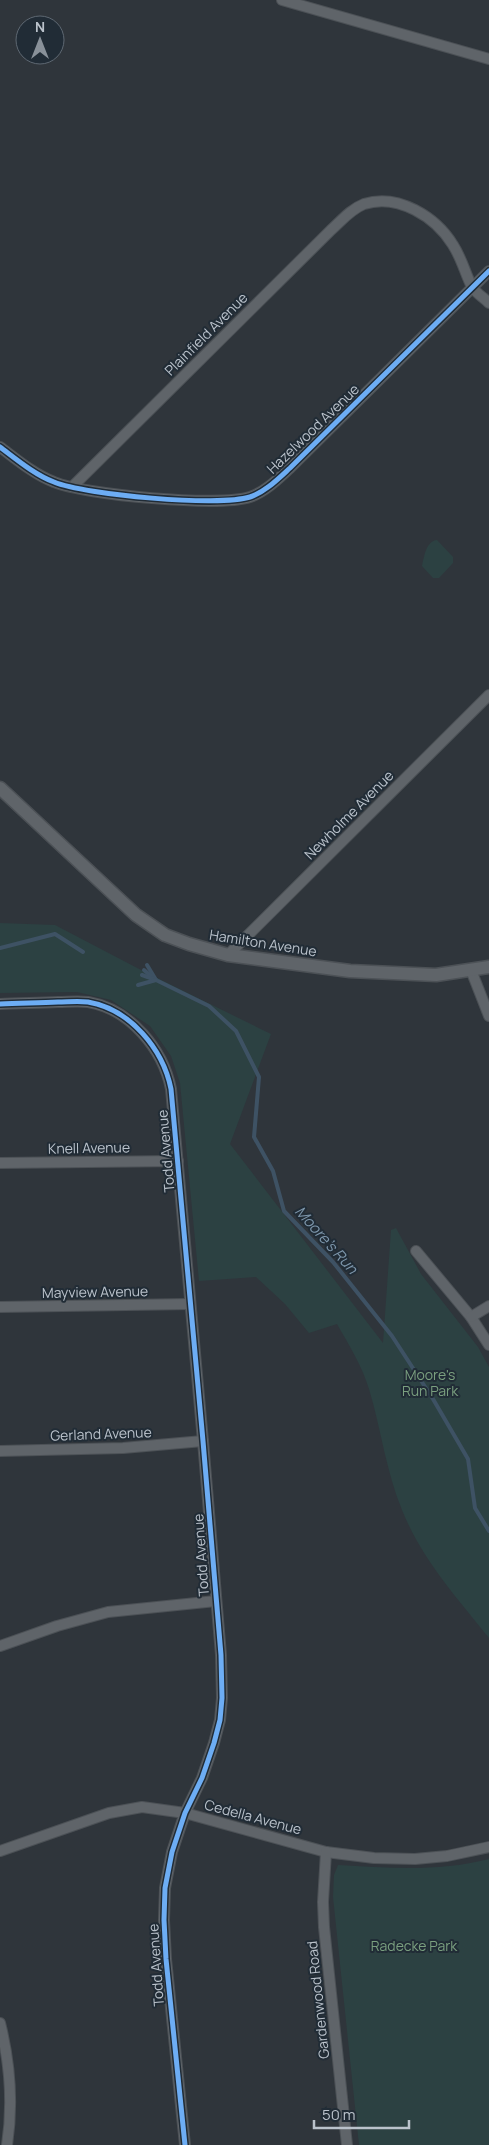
<svg xmlns="http://www.w3.org/2000/svg" width="489" height="2145" viewBox="0 0 489 2145" font-family="Manrope,sans-serif">
<style>
.green{fill:#2c4142}
.lines{fill:none;stroke-linecap:round;stroke-linejoin:round}
.stream{stroke:#3e5264;stroke-width:4}
.minor-casing{stroke:#4c5156;stroke-width:12}
.tertiary-casing{stroke:#4c5156;stroke-width:15}
.minor{stroke:#5f6469;stroke-width:10}
.tertiary{stroke:#5f6469;stroke-width:12}
.cycleway-casing{stroke:#212c36;stroke-width:8}
.cycleway{stroke:#6dadf4;stroke-width:5}
.labels{text-anchor:middle;stroke-width:4;stroke-linejoin:round;paint-order:stroke}
.street-label{font-size:14px;fill:#bac2cb;stroke:#212c36}
.park-label{font-size:14px;fill:#7a9f7f;stroke:#212c36}
.water-label{font-size:15px;font-style:italic;fill:#7d96ab;stroke:#212c36}
</style>
<rect width="100%" height="100%" fill="#2f353b"/>
<g class="green">
<path d="M 437,540 L 453,557 L 453,563 L 439,578 L 433,578 L 422,566 C 424,557 426,541 437,540 Z"/>
<path d="M 0,923 L 55,925 L 143,971 L 271,1034 L 230,1144 L 383,1343 L 391,1230 L 396,1228 L 421,1274 L 478,1347 L 489,1367 L 489,1638 C 457,1598 421,1558 402,1510 C 386,1471 381,1429 369,1389 C 362,1366 349,1345 337,1324 L 309,1333 L 285,1304 L 256,1277 L 199,1281 L 180,1083 L 171,1056 L 150,1026 L 111,1000 L 77,992 L 0,993 Z"/>
<path d="M 489,1859 L 489,2145 L 359,2145 L 333,1897 L 334,1875 L 338,1865 C 389,1868 439,1872 489,1859 Z"/>
</g>
<g class="lines">
<g class="stream">
<polyline points="0,948 55,934 83,952"/>
<polyline points="147,965 156,980"/>
<polyline points="144,970 152,977"/>
<polyline points="142,975 156,980 209,1006 236,1031 259,1077 254,1137 273,1171 284,1211 333,1262 392,1336 433,1399 468,1459 475,1508 489,1531"/>
<polyline points="138,985 156,980"/>
</g>
<defs>
<g id="minor">
<polyline points="282,0 489,59"/>
<path d="M 0,447 C 16,459 35,475 54,482 C 85,495 219,507 250,497 C 265,492 278,479 290,468 L 489,271"/>
<path d="M 72,487 L 331,230 C 341,221 351,209 364,204 C 398,193 436,217 453,245 C 462,259 465,273 472,287 C 476,293 484,298 489,303"/>
<polyline points="228,955 489,695"/>
<polyline points="471,970 489,1016"/>
<path d="M 0,1004 C 19,1003 38,1003 58,1002 C 67,1002 78,1001 88,1002 C 130,1009 163,1049 171,1089 L 203,1441 L 221,1655 L 222,1698 L 220,1720 L 214,1743 L 202,1778 L 185,1813 L 172,1852 L 165,1888 L 164,1920 L 166,1959 L 185,2145"/>
<polyline points="0,1163 178,1161"/>
<polyline points="416,1251 471,1317 489,1345"/>
<polyline points="0,1307 190,1304"/>
<polyline points="471,1317 489,1306"/>
<polyline points="0,1451 123,1448 203,1441"/>
<polyline points="0,1646 57,1626 108,1612 216,1601"/>
<polyline points="0,1851 109,1813 142,1807 185,1813 326,1852 374,1858 415,1859 447,1856 489,1847"/>
<polyline points="326,1852 323,1902 324,1927 347,2145"/>
<path d="M 0,2023 C 10,2063 13,2105 7,2145"/>
</g>
<polyline id="tertiary" points="0,788 136,915 165,935 189,944 228,955 350,971 436,975 489,967"/>
</defs>
<use href="#minor" class="minor-casing"/>
<use href="#tertiary" class="tertiary-casing"/>
<use href="#minor" class="minor"/>
<use href="#tertiary" class="tertiary"/>
<defs>
<g id="cycleway">
<path d="M 0,447 C 16,459 35,475 54,482 C 85,495 219,507 250,497 C 265,492 278,479 290,468 L 489,271"/>
<path d="M 0,1004 C 19,1003 38,1003 58,1002 C 67,1002 78,1001 88,1002 C 130,1009 163,1049 171,1089 L 203,1441 L 221,1655 L 222,1698 L 220,1720 L 214,1743 L 202,1778 L 185,1813 L 172,1852 L 165,1888 L 164,1920 L 166,1959 L 185,2145"/>
</g>
</defs>
<use href="#cycleway" class="cycleway-casing"/>
<use href="#cycleway" class="cycleway"/>
</g>
<g class="labels">
<g class="street-label">
<text transform="translate(206 334) rotate(-45)" y="5">Plainfield Avenue</text>
<text transform="translate(313 429) rotate(-44)" y="5">Hazelwood Avenue</text>
<text transform="translate(349 815) rotate(-45)" y="5">Newholme Avenue</text>
<text transform="translate(263 943) rotate(9)" y="5">Hamilton Avenue</text>
<text transform="translate(89 1148) rotate(-1)" y="5">Knell Avenue</text>
<text transform="translate(166 1151) rotate(-95)" y="5">Todd Avenue</text>
<text transform="translate(95 1292) rotate(-1)" y="5">Mayview Avenue</text>
<text transform="translate(101 1434) rotate(-2)" y="5">Gerland Avenue</text>
<text transform="translate(201 1555) rotate(-94)" y="5">Todd Avenue</text>
<text transform="translate(253 1817) rotate(15)" y="5">Cedella Avenue</text>
<text transform="translate(156 1965) rotate(-94)" y="5">Todd Avenue</text>
<text transform="translate(318 2000) rotate(-96)" y="5">Gardenwood Road</text>
</g>
<g class="park-label">
<text x="430" y="1380">Moore's<tspan x="430" dy="16">Run Park</tspan></text>
<text x="414" y="1951">Radecke Park</text>
</g>
<g class="water-label">
<text transform="translate(326 1240) rotate(48)" y="5">Moore's Run</text>
</g>
</g>
<g transform="translate(40 40)"><circle r="24" fill="#212c36" stroke="#5e6872"/>
<path d="M0-4L9 19L0 12L-9 19Z" fill="#899199"/>
<text y="-8" font-size="14" font-weight="bold" text-anchor="middle" fill="#bac2cb">N</text>
</g>
<path d="M314 2120v8h95v-8" fill="none" stroke="#bac2cb" stroke-width="2.5"/>
<text x="322" y="2120" font-size="15" fill="#bac2cb" stroke="#212c36" stroke-width="4" paint-order="stroke">50 m</text>
</svg>
